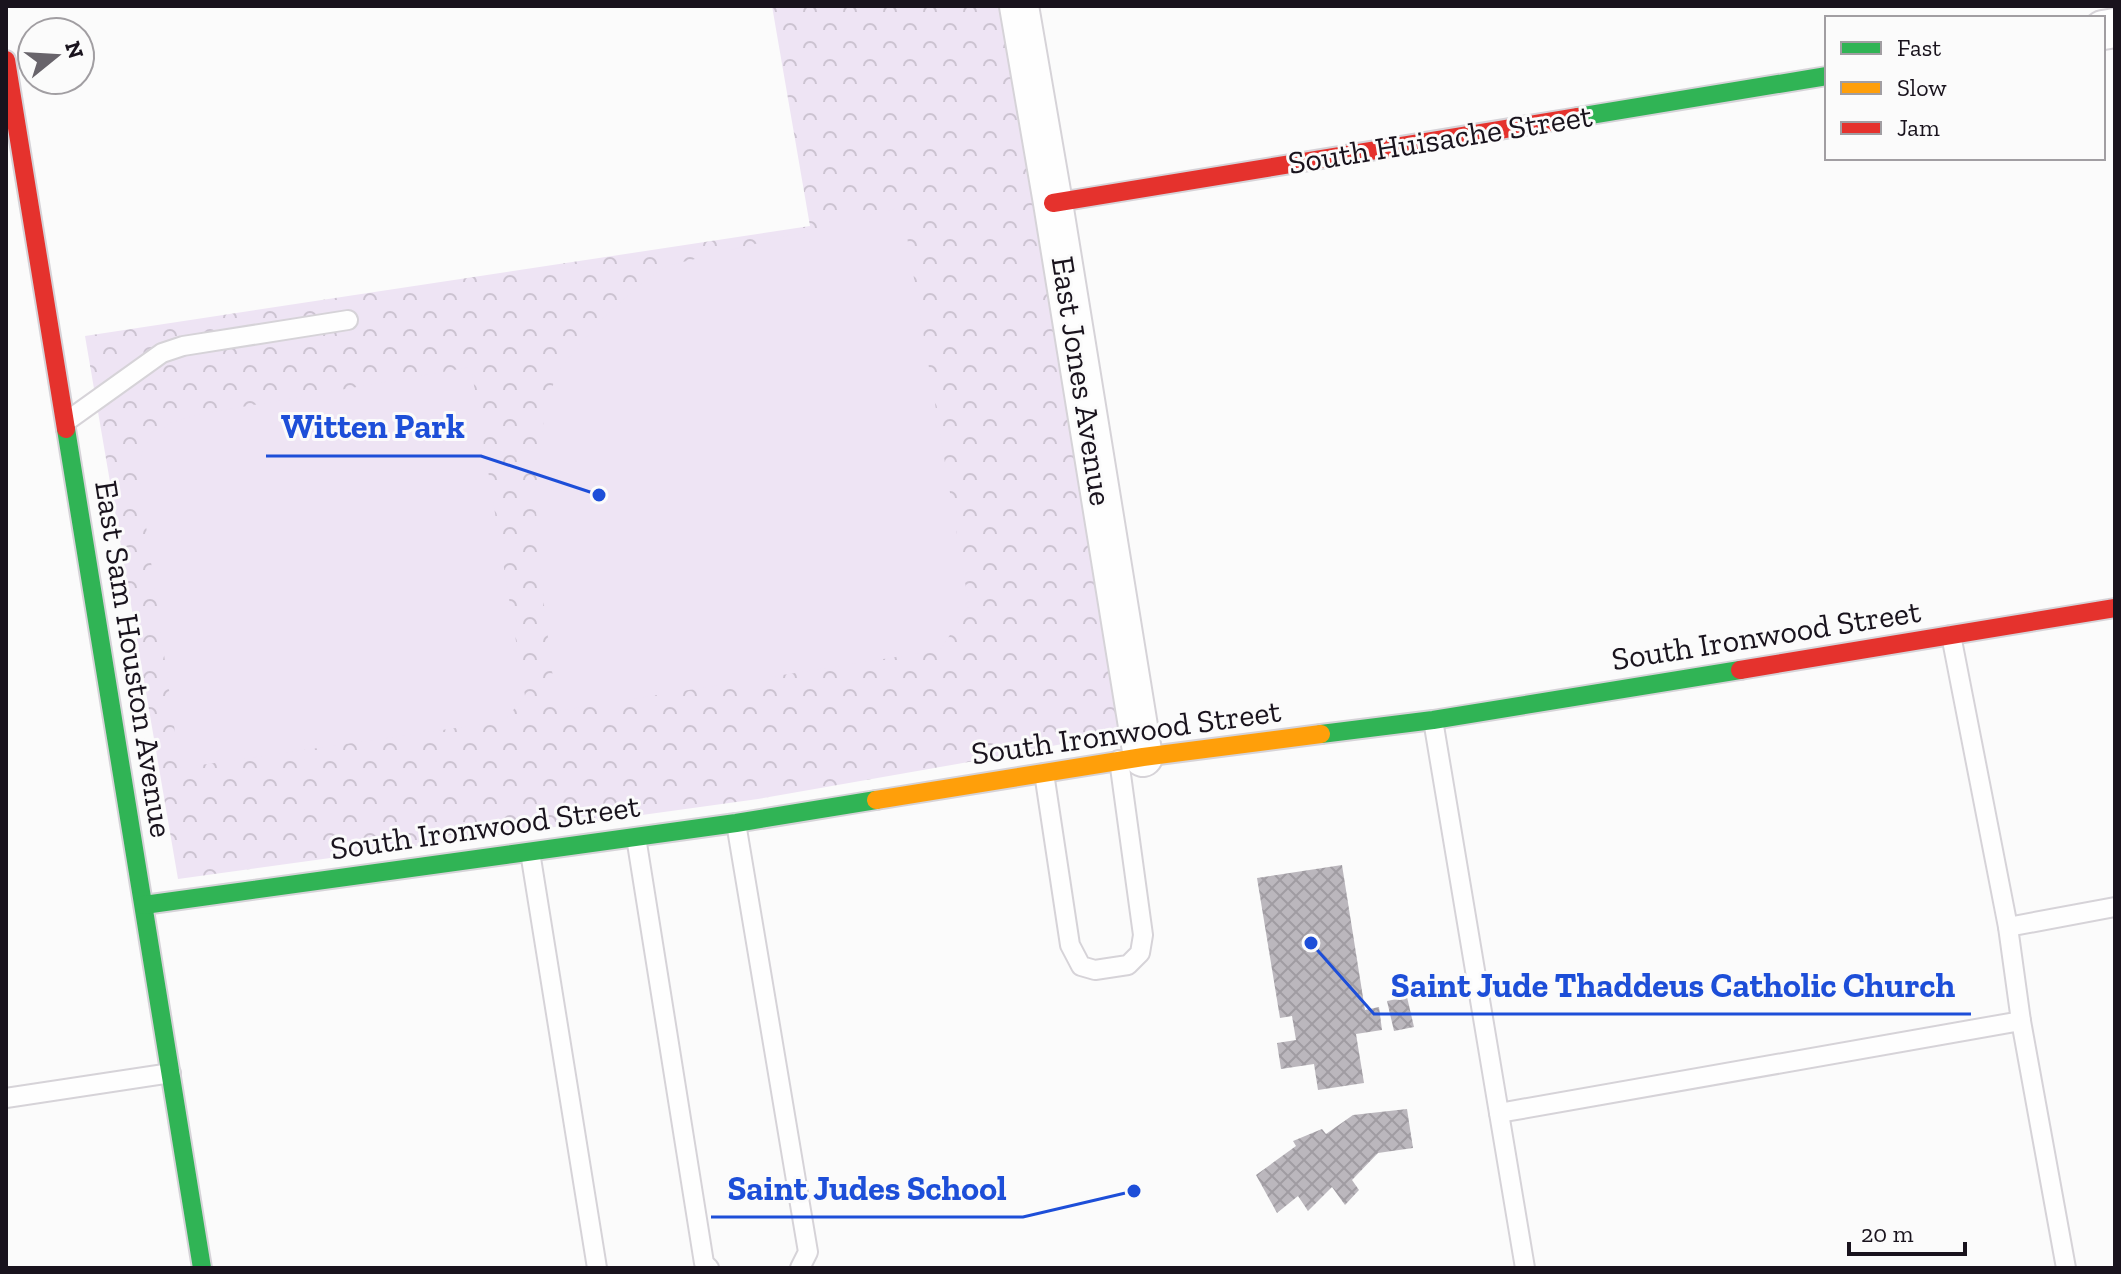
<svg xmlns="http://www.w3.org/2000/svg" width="2121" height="1274" viewBox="0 0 2121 1274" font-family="'Zilla Slab',serif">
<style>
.park{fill:url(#park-crowns)}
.pitch{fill:#eee4f4}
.building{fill:url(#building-cross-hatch)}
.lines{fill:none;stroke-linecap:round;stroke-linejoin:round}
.lane-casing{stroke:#d6d3d8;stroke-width:22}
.street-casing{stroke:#d6d3d8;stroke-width:42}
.fast-casing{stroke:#d6d3d8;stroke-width:22}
.slow-casing{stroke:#d6d3d8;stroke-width:22}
.jam-casing{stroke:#d6d3d8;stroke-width:22}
.lane{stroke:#fefefe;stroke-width:18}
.street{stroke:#fefefe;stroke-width:38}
.fast{stroke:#30b455;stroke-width:18}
.slow{stroke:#ff9f0a;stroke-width:18}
.jam{stroke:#e5322d;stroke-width:18}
.labels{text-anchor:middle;stroke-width:6;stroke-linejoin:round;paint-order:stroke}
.street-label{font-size:32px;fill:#19131d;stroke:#fbfbfb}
.leader{fill:none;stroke:#1d4ed8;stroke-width:3}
.callout-dot{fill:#1d4ed8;stroke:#fbfbfb;stroke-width:3}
.callout-label{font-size:34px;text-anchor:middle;font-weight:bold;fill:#1d4ed8;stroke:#fbfbfb;stroke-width:6;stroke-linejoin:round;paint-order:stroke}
</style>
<defs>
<pattern id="park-crowns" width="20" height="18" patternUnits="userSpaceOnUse" patternTransform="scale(2)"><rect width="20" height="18" fill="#eee4f4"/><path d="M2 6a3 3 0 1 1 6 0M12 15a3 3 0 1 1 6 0" fill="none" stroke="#ccc3d1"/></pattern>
<pattern id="building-cross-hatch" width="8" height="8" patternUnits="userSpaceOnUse" patternTransform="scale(2)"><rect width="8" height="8" fill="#bbb7bd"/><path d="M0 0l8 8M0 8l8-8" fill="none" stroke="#a09ca2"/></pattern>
</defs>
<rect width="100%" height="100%" fill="#fbfbfb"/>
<polygon class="park" points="772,6 1001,6 1122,716 1116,730 1092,738 997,757 758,799 178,879 85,336 810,226"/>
<g class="pitch">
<polygon points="902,207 969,606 940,650 557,711 543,597 535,497 543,425 556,373 601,320 643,282 667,266"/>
<polygon points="471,367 525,696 504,721 180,768 138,469 145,444 170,423 196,415"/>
</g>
<g class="building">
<polygon points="1342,865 1365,1010 1379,1007 1382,1030 1356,1034 1364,1083 1318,1090 1314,1064 1281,1069 1277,1043 1296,1040 1292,1016 1280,1018 1257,878"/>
<polygon points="1407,997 1414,1027 1394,1031 1387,1001"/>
<polygon points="1407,1109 1413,1148 1378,1153 1352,1180 1359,1190 1345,1205 1332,1187 1308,1211 1298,1196 1277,1213 1256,1175 1296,1146 1293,1141 1322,1129 1326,1134 1353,1115"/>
</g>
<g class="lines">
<defs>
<g id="lane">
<polyline points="67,421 162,353 183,346 348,320"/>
<polyline points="1951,635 2008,927"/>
<polyline points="1433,720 1525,1268"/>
<polyline points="1044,773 1070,945 1081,966 1095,970 1128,965 1140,953 1143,935 1119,760"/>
<polyline points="736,823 808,1252 800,1268"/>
<polyline points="636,837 704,1263 709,1268"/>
<polyline points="530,852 597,1268"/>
<polyline points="6,1098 171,1073"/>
<polyline points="1499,1113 2021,1021"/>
<polyline points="2066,1268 2021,1021 2008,927 2115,907"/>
</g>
<g id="street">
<polyline points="1019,6 1053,203 1143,757"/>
<polyline points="2103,30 2115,28"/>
</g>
<g id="fast">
<polyline points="1578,117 1827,76"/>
<polyline points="66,429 202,1268"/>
<polyline points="1321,734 1433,720 1740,670"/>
<polyline points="144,905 736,823 876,800"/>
</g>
<polyline id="slow" points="876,800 1143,757 1321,734"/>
<g id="jam">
<polyline points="6,60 66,429"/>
<polyline points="1053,203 1578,117"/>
<polyline points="1740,670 2115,608"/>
</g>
</defs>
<use href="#lane" class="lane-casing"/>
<use href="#street" class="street-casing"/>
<use href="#fast" class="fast-casing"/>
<use href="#slow" class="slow-casing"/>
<use href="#jam" class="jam-casing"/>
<use href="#lane" class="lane"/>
<use href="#street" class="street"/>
<use href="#fast" class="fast"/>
<use href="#slow" class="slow"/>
<use href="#jam" class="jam"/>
</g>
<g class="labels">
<g class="street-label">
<text transform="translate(1440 139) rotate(-9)" y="11">South Huisache Street</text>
<text transform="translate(1082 381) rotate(81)" y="11">East Jones Avenue</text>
<text transform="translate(1766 635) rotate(-9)" y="11">South Ironwood Street</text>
<text transform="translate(134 659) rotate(81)" y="11">East Sam Houston Avenue</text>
<text transform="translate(1126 732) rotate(-8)" y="11">South Ironwood Street</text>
<text transform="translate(485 827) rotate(-8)" y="11">South Ironwood Street</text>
</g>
</g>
<path class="leader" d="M599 495L481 456H266M1311 943L1374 1014H1971M1134 1191L1023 1217H711"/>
<g class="callout-dot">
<circle cx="599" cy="495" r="8"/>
<circle cx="1311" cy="943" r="8"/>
<circle cx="1134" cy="1191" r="8"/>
</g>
<g class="callout-label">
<text x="373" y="438">Witten Park</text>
<text x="1673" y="997">Saint Jude Thaddeus Catholic Church</text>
<text x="867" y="1200">Saint Judes School</text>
</g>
<rect width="2121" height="1274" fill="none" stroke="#19131d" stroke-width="16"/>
<rect x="1825" y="16" width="280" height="144" fill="#fbfbfb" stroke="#a19ea2" stroke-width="2"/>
<rect x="1841" y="42" width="40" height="12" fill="#30b455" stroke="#a19ea2" stroke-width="2"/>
<text x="1897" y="56" font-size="24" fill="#19131d">Fast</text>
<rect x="1841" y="82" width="40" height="12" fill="#ff9f0a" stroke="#a19ea2" stroke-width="2"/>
<text x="1897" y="96" font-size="24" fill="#19131d">Slow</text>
<rect x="1841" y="122" width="40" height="12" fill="#e5322d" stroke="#a19ea2" stroke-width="2"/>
<text x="1897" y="136" font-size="24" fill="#19131d">Jam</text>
<g transform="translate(56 56) rotate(72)"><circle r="38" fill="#fbfbfb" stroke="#a19ea2" stroke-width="2"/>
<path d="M0-6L14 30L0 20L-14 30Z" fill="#68646b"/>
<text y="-12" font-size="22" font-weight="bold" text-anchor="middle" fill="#19131d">N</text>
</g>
<path d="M1849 1242v12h116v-12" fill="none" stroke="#19131d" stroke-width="4"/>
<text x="1861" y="1242" font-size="24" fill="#19131d" stroke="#fbfbfb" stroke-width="6" paint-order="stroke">20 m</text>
</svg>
